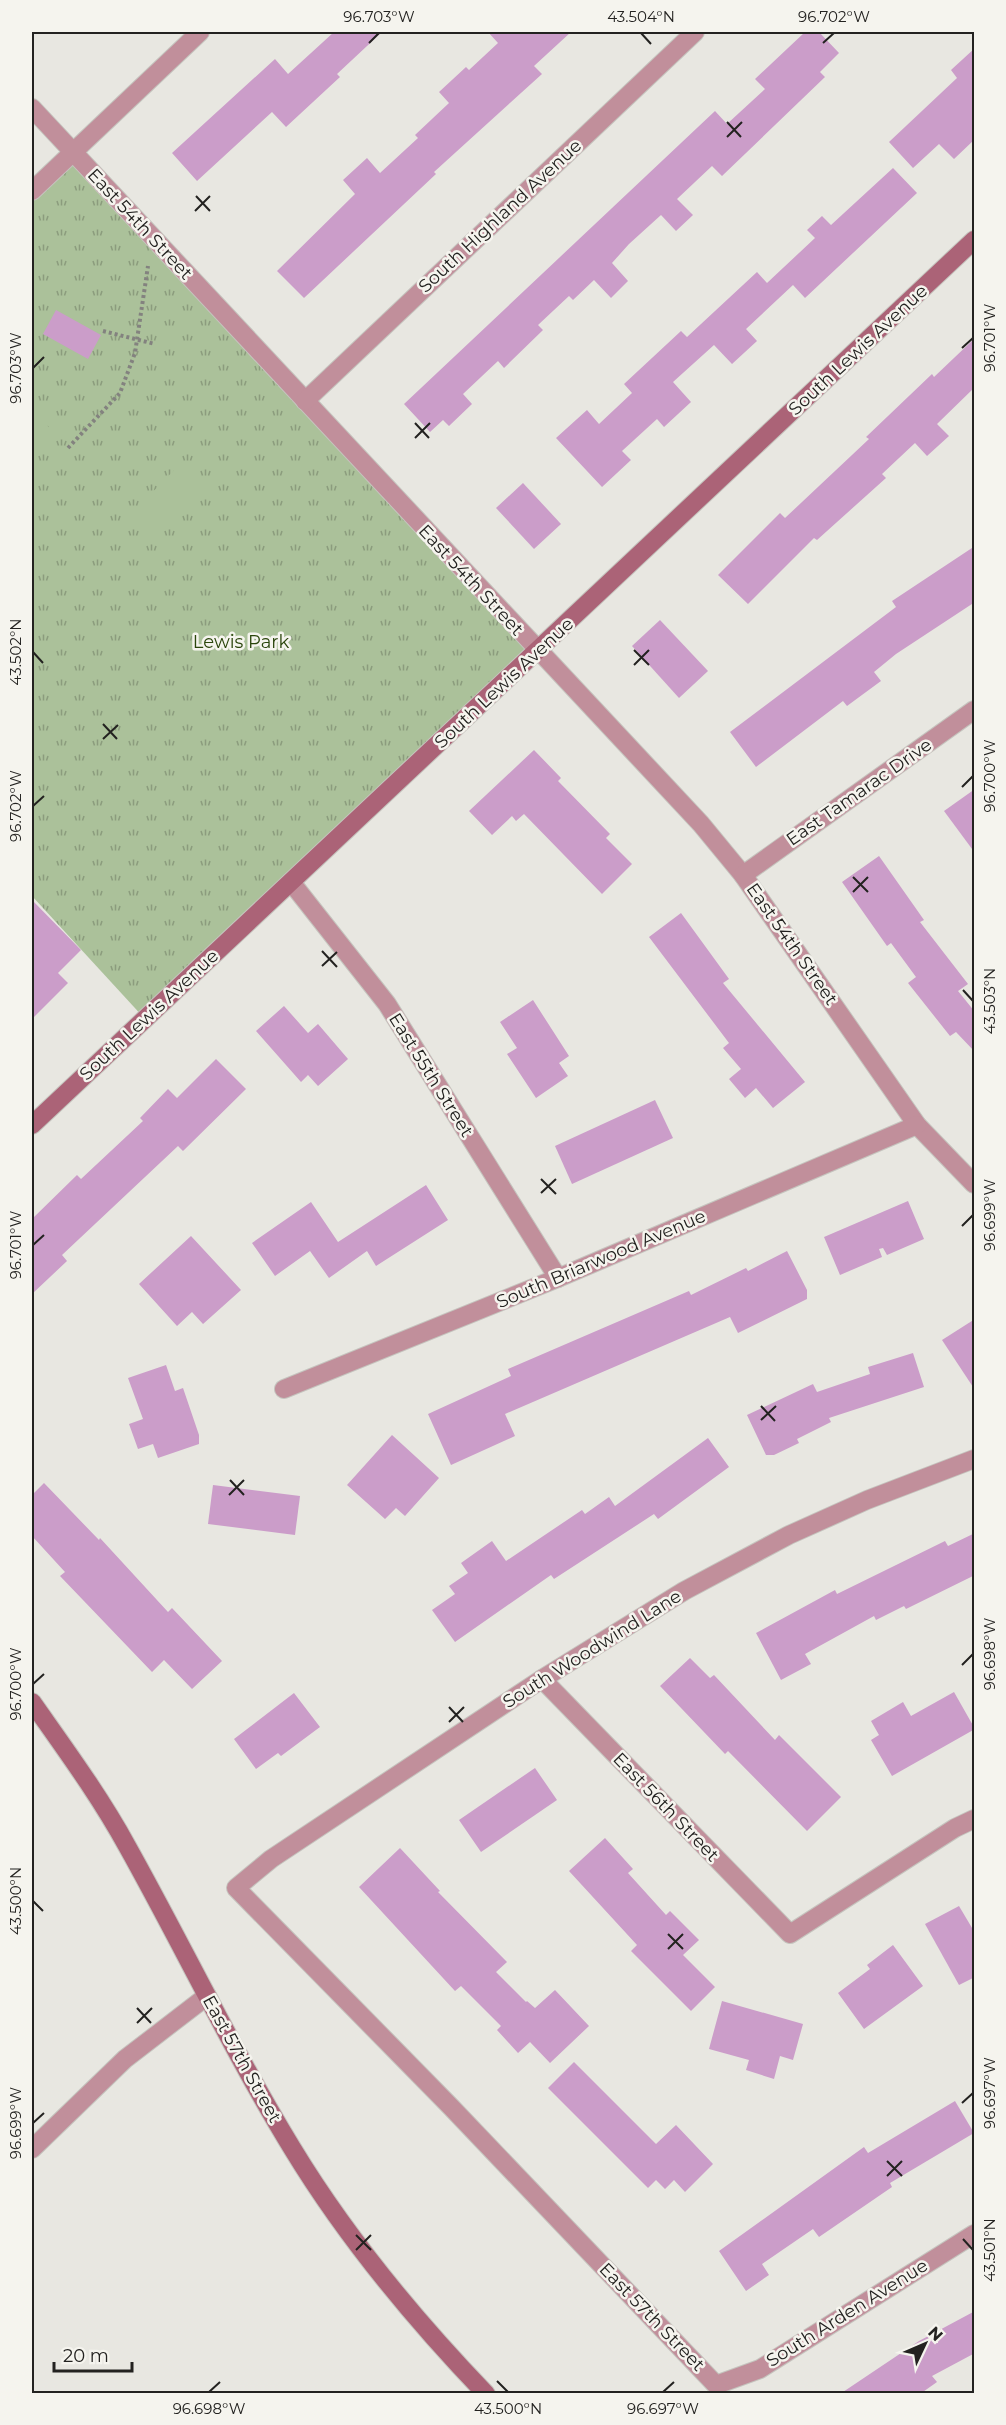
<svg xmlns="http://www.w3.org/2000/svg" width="1006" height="2425" viewBox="0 0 1006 2425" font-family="Montserrat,sans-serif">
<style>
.park{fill:url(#park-tufts)}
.pitch{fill:#abc19a}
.building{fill:#cb9dc9}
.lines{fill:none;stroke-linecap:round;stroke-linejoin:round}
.street-casing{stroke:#c5c4be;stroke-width:20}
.secondary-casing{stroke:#c5c4be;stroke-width:20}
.path{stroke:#83827f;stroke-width:4;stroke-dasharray:3 3;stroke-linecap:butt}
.street{stroke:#c18f9b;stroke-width:18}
.secondary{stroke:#ab6377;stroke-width:18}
.ticks{fill:none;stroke:#232220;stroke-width:2}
.labels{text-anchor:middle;stroke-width:5;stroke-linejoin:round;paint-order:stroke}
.street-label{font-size:18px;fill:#232220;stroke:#f5f4ee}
.park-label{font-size:18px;fill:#2a450b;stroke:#f5f4ee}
.neatline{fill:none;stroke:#232220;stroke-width:2}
.ticks-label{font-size:15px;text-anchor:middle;fill:#232220}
</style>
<defs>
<pattern id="park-tufts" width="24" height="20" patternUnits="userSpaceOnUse" patternTransform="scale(1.5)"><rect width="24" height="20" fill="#abc19a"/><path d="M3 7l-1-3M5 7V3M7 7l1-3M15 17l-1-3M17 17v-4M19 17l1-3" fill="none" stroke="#8b9c7d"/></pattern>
</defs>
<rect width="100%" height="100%" fill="#e8e7e1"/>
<polygon class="park" points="72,152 537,651 145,1019 32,896 32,190"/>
<g class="pitch">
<polygon points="32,409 57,436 32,460"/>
<polygon points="183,461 209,486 159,536 134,511"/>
</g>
<g class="building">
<polygon points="334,32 382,32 337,74 340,77 286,127 272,112 197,181 172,153 275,59 288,74"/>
<polygon points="488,32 571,32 534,66 542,74 434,172 436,174 304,298 277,271 355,194 343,180 367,158 380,173 418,138 415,135 449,103 439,92 466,67 469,70 498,43"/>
<polygon points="805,32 819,32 839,53 820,72 825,77 722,176 712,166 677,199 693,215 676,231 661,215 629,244 612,263 628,281 611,298 594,280 573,300 569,296 538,325 543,330 504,368 498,361 463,394 472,404 449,426 443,420 430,432 404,404 715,111 727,124 765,89 755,79"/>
<polygon points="975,48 975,139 954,159 939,144 913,168 889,142 957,78 951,70"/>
<polygon points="893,168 917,193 805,298 793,285 746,329 757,341 732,364 714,345 673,382 691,402 664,427 657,419 622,451 631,460 602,487 556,438 587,410 599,424 632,393 624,384 681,331 687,337 757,272 767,283 815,238 807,230 822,216 831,225"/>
<polygon points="56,310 101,335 88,359 43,334"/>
<polygon points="975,338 975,387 937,424 949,436 927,456 915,443 882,474 886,478 817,540 814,538 748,604 718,575 780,513 785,518 869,439 866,437 932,374 934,377"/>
<polygon points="523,483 561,524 534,549 496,508"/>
<polygon points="975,546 975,602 896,654 874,672 881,681 847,706 843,701 756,767 730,732 896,607 892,601"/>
<polygon points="660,620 708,671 679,698 632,646"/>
<polygon points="534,750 561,778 558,781 610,834 606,838 632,864 602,894 524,814 516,821 512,816 492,835 469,811"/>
<polygon points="975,789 975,853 944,811"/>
<polygon points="879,856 924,920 920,922 968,984 958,991 975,1012 975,1052 956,1032 950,1036 908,983 916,977 891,943 887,946 842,882"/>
<polygon points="32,900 81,950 58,973 68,983 32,1019"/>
<polygon points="681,913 729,979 723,983 805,1082 773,1108 756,1088 745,1098 729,1079 741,1069 723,1048 729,1043 649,937"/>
<polygon points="533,1000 569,1056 559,1063 568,1076 536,1098 507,1054 517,1048 500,1022"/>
<polygon points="284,1006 308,1033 318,1024 348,1059 318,1086 308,1075 301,1082 256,1031"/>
<polygon points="216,1059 246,1089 183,1151 178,1146 62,1255 67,1261 32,1294 32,1219 77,1175 81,1179 143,1121 140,1118 168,1089 177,1098"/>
<polygon points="655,1100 673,1138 572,1184 555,1146"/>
<polygon points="426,1185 448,1220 376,1266 367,1251 329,1278 310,1251 275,1276 252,1243 311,1202 338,1242"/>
<polygon points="908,1201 924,1239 887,1255 883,1248 879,1249 882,1257 840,1275 824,1237"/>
<polygon points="191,1236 241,1290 203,1324 192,1312 177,1326 139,1284"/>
<polygon points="787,1251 807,1290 807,1299 738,1333 730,1317 505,1414 515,1436 451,1465 428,1414 511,1376 508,1369 689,1291 691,1295 746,1268 748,1271"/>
<polygon points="975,1319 975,1390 942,1340"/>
<polygon points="913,1353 924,1387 829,1418 831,1422 797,1439 799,1443 774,1455 766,1455 747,1415 813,1384 817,1392 870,1374 868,1367"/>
<polygon points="166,1365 175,1391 183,1388 199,1435 199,1444 158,1458 153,1444 138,1449 129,1424 143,1419 128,1378"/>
<polygon points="392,1435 439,1478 405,1516 396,1508 385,1519 347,1485"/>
<polygon points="708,1438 729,1467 658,1519 654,1514 554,1579 551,1575 455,1642 432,1610 455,1594 449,1586 468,1573 461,1563 492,1541 506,1561 582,1510 585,1514 609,1497 615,1506"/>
<polygon points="44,1483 99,1540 100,1538 168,1612 172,1608 222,1661 192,1689 164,1660 152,1672 60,1576 65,1572 32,1536 32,1495"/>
<polygon points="213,1485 300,1496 295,1535 208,1524"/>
<polygon points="975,1533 975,1575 906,1609 904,1606 876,1620 874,1616 805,1654 811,1664 781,1680 756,1633 835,1590 837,1594 945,1541 948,1546"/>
<polygon points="690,1658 710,1678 714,1675 775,1740 779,1735 841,1797 807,1831 728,1751 725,1754 660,1686"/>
<polygon points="954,1692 975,1729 892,1776 871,1740 879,1735 871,1721 903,1702 911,1716"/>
<polygon points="294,1693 320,1727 281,1756 278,1753 256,1769 234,1739"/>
<polygon points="535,1768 557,1800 481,1852 459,1820"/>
<polygon points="605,1838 633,1869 628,1873 666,1915 670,1911 699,1940 683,1955 715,1987 691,2011 631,1951 637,1945 569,1871"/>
<polygon points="400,1848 440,1891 438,1892 507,1962 496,1972 526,2002 527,2001 535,2008 555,1990 589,2026 550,2063 530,2042 518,2053 497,2030 501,2026 461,1986 455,1991 359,1887"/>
<polygon points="959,1906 975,1933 975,1977 959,1985 925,1924"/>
<polygon points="893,1945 923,1986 864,2029 838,1993 870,1969 867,1965"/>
<polygon points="722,2001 803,2024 793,2060 780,2056 774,2079 746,2070 749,2060 709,2049"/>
<polygon points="574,2062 656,2144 676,2125 713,2164 685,2192 674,2180 665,2189 656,2180 648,2188 548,2088"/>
<polygon points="955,2101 974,2133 890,2183 892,2187 819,2237 813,2229 762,2264 769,2275 746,2291 719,2251 864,2147 868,2153"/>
<polygon points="975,2311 975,2353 932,2376 937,2382 920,2394 840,2394 919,2341"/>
</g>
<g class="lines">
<defs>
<g id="street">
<polyline points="32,108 701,824 743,875 917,1125 974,1184"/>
<polyline points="32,191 200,32"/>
<polyline points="305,401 695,32"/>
<polyline points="743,875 974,710"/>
<polyline points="291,882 387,1004 558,1278"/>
<polyline points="284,1389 558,1278 917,1125"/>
<polyline points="974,1459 867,1500 789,1535 684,1591 542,1679 271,1859 236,1888 451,2107 716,2385 760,2369 974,2234"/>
<polyline points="542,1679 790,1934 955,1828 974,1819"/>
<polyline points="32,2149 125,2059 207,1996"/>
</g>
<g id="secondary">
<polyline points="32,1125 974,240"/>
<path d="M 32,1702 C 65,1749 99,1795 127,1846 C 183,1946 232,2050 292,2148 C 346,2237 414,2319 486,2394"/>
</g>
</defs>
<use href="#street" class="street-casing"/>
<use href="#secondary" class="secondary-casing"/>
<g class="path">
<polyline points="103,331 155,344"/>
<polyline points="68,448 120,393 135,353 148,266"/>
</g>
<use href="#street" class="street"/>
<use href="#secondary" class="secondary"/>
</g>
<path class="ticks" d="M 641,33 L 651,44M 369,43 L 379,33M 823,43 L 834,33M 727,122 L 741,137M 727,137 L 742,122M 196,196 L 210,211M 195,211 L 210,196M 962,348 L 973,338M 33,368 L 44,357M 415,423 L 429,438M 415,438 L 430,423M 634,650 L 649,665M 33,652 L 43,663M 634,665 L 649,650M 103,724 L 117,739M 103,739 L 118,725M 962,787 L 973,776M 33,806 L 44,796M 853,877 L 868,892M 853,892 L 868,877M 322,951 L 337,967M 322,966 L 337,952M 963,990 L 973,1001M 541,1179 L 556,1194M 541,1193 L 556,1179M 962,1226 L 973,1215M 33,1245 L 44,1235M 761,1406 L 775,1421M 761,1420 L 776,1406M 230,1480 L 244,1495M 229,1495 L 244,1480M 962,1665 L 973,1654M 33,1684 L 44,1674M 449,1707 L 463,1722M 449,1722 L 464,1707M 33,1901 L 43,1911M 668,1934 L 683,1949M 668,1949 L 683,1934M 137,2008 L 151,2023M 137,2023 L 152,2008M 962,2103 L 973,2093M 33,2123 L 44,2113M 887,2161 L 902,2176M 887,2176 L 902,2161M 356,2235 L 371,2250M 963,2239 L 973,2250M 356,2250 L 371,2235M 497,2381 L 508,2392M 209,2392 L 220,2382M 663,2392 L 674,2382"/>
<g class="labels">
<g class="street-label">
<text transform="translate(500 216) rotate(-43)" y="6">South Highland Avenue</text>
<text transform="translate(140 224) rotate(47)" y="6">East 54th Street</text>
<text transform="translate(858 350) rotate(-43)" y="6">South Lewis Avenue</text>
<text transform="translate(471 580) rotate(47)" y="6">East 54th Street</text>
<text transform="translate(504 683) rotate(-43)" y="6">South Lewis Avenue</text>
<text transform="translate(859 792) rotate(-35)" y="6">East Tamarac Drive</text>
<text transform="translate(792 944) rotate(55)" y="6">East 54th Street</text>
<text transform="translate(149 1015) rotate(-43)" y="6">South Lewis Avenue</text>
<text transform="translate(431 1075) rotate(58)" y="6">East 55th Street</text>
<text transform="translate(601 1259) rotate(-23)" y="6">South Briarwood Avenue</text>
<text transform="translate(592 1649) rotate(-32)" y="6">South Woodwind Lane</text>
<text transform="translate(666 1807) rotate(46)" y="6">East 56th Street</text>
<text transform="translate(242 2059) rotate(61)" y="6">East 57th Street</text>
<text transform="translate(847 2313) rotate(-32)" y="6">South Arden Avenue</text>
<text transform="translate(652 2317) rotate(46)" y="6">East 57th Street</text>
</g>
<g class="park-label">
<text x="241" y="648">Lewis Park</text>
</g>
</g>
<rect width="1006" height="2425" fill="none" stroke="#f5f4ee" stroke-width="66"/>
<g transform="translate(925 2344) rotate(46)" stroke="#f5f4ee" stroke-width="4.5" paint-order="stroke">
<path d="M0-4.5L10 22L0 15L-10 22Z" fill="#232220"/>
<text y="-9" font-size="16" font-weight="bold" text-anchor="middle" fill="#232220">N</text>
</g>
<path d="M54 2362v9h78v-9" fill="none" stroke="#232220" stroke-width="3"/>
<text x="63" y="2362" font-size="18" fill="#232220" stroke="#f5f4ee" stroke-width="4.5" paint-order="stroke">20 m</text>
<rect x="33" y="33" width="940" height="2359" class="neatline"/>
<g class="ticks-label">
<text x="379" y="22">96.703°W</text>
<text x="641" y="22">43.504°N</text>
<text x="834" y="22">96.702°W</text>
<text transform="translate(990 338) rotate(-90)" y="5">96.701°W</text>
<text transform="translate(16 368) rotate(-90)" y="5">96.703°W</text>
<text transform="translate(16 652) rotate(-90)" y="5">43.502°N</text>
<text transform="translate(990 776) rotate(-90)" y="5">96.700°W</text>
<text transform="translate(16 806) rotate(-90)" y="5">96.702°W</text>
<text transform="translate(990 1001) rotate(-90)" y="5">43.503°N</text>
<text transform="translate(990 1215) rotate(-90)" y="5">96.699°W</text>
<text transform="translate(16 1245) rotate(-90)" y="5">96.701°W</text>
<text transform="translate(990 1654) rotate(-90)" y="5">96.698°W</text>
<text transform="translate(16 1684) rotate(-90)" y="5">96.700°W</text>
<text transform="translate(16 1901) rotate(-90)" y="5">43.500°N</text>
<text transform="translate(990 2093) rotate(-90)" y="5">96.697°W</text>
<text transform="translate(16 2123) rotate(-90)" y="5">96.699°W</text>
<text transform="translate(990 2250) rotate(-90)" y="5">43.501°N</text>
<text x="209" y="2414">96.698°W</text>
<text x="508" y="2414">43.500°N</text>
<text x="663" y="2414">96.697°W</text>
</g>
</svg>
